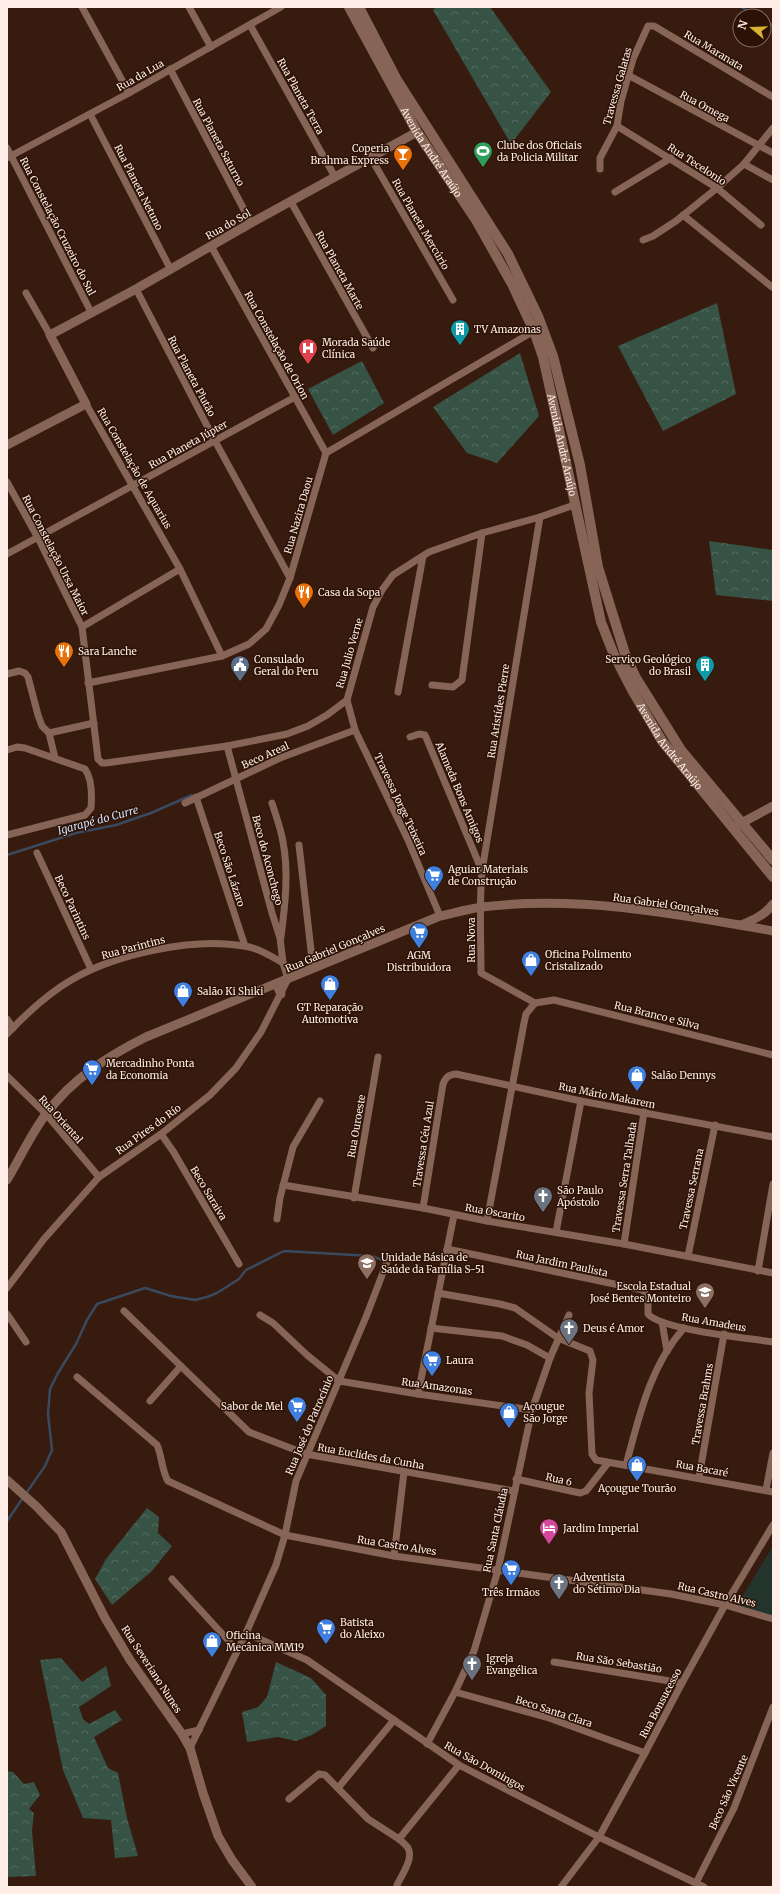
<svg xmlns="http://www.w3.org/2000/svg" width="780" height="1894" viewBox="0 0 780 1894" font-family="Merriweather,serif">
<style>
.green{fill:#22342c}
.forest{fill:url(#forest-crowns)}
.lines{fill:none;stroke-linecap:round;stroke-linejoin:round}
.stream{stroke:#3b495f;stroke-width:2.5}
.minor{stroke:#866556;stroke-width:7}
.tertiary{stroke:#866556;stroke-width:9}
.secondary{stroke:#866556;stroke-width:10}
.labels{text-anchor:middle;stroke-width:3;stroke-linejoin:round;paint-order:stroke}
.street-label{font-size:10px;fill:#fdede6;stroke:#2c1205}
.poi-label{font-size:10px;fill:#fdede6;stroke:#2c1205;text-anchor:start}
.water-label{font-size:11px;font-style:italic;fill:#cddffb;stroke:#2c1205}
</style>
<defs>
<pattern id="forest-crowns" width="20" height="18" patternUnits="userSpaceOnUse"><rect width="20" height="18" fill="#365346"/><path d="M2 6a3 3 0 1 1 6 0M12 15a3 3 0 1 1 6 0" fill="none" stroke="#546c61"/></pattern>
</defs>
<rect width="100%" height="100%" fill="#371b0e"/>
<polygon class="green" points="773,1546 773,1616 737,1605"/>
<g class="forest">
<polygon points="436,7 490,7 551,92 511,144 433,10"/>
<polygon points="717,303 736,394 663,431 618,346"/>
<polygon points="520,353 539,416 497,463 467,453 433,407"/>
<polygon points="362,361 384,403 333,435 308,389"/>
<polygon points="709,541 773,550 773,601 716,595"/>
<polygon points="147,1508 159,1517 158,1533 172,1546 152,1571 112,1605 95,1579 106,1559"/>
<polygon points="61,1658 82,1682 106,1666 111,1686 79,1707 83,1719 89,1724 115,1710 122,1720 94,1737 108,1768 118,1773 127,1818 138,1856 115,1858 111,1820 83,1818 63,1770 40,1660"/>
<polygon points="276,1662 311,1678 326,1695 326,1726 312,1735 296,1741 278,1737 247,1742 242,1712 258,1707 267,1697"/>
<polygon points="7,1771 13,1772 24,1784 34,1782 40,1795 29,1809 34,1813 32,1831 36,1876 7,1877"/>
</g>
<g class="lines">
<g class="stream">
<polyline points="741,7 757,16"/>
<polyline points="764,20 773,26"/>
<polyline points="7,855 76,833 116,825 151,813 192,795"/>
<polyline points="7,1521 45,1466 52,1450 48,1414 50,1389 58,1373 76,1344 87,1320 97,1304 145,1288 171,1296 195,1300 207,1297 217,1293 239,1279 246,1270 284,1251 372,1256 385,1261"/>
</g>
<g class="minor">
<polyline points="82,7 129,93"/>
<polyline points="189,7 211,47"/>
<polyline points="250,25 335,177"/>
<polyline points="170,69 251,223"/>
<polyline points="628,75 773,153"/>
<polyline points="90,114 171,270"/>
<polyline points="617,126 717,188 761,225"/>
<polyline points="7,148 91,312"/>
<polyline points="7,158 129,93 281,7"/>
<polyline points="371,158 453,300"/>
<polyline points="744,164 773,180"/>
<polyline points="600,169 600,158 617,126 621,101 633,59 648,26 654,26 773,97"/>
<polyline points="615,192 671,158"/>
<polyline points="291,202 373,348"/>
<polyline points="683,215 772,287"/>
<polyline points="643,240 653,236 676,221 717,188 744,164 773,128"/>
<polyline points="211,246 326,453"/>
<polyline points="136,289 215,441 290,578"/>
<polyline points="26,293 50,335"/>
<polyline points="86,404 180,569 222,656"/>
<polyline points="7,482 38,538 82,627 98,759 102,763 106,763 227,746 287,734 308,726 327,715 347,700 373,607 382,590 393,575 429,552 482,533 540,517 574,505"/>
<polyline points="7,554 295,397"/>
<polyline points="82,627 180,569"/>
<polyline points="7,674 19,671 25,673 28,677 38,715 42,726 49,733 55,758"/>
<polyline points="88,683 222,656 249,644 266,629 279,605 290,578 326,453 534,331"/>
<polyline points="432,685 453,687 462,680 482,533"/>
<polyline points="398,692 423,556"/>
<polyline points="347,700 355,730 408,840 440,916"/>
<polyline points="49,733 94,723"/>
<polyline points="410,737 419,734 425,735 482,871"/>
<path d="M 7,750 L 17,747 L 25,748 L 85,769 C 92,779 92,796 91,808 L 85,815 L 7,835"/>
<polyline points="196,797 245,946"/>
<polyline points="185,803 280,758 355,730"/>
<path d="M 272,803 C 276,816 281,829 283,842 C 289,872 285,906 281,937"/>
<polyline points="299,845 313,968"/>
<polyline points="37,853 91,969"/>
<path d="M 535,1003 L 481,973 C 481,939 479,904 482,871 L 540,517"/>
<polyline points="535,1003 554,1000 773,1055"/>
<polyline points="7,1019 13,1028"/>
<path d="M 7,1034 C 25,1015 50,992 73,979 C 116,954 194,937 244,946 C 258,948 271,956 283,963"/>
<polyline points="7,1076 46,1114 99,1177"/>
<polyline points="161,1134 173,1151 239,1264"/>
<polyline points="283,1185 423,1208 487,1221 624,1244 773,1273"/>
<polyline points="354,1198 378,1057"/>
<path d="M 423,1208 L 443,1084 C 446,1077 448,1075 456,1074 L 581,1101 L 773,1137"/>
<polyline points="277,1219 280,1198 293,1147 320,1101"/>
<polyline points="487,1221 524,1023 526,1014 535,1003"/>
<polyline points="556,1232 581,1101"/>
<polyline points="624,1244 644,1112"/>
<path d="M 447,1249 L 643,1290 L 648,1298 L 648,1314 C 662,1330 748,1338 773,1342"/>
<polyline points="688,1256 715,1125"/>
<polyline points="758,1271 773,1184"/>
<polyline points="7,1288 44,1239 99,1177 161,1134 210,1095 236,1068 261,1032 288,979 283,963 280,938 272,913 227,746"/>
<polyline points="438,1293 500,1304 515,1308 558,1338 590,1351 593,1360 589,1393 592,1454 596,1460 773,1492"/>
<polyline points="124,1311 249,1432 306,1454 514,1491"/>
<polyline points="7,1314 26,1342"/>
<polyline points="260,1315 273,1323 307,1355 339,1381 418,1394 532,1410"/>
<polyline points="662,1322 667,1351"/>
<polyline points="431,1328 502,1336 527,1345 550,1358"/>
<path d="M 77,1377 L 157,1445 C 162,1456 162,1472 168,1481 L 285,1535 L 394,1556 L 671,1594 L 725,1605 L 773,1619"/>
<polyline points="418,1394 454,1215"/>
<polyline points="150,1401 181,1366"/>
<path d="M 626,1465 C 639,1417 650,1366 684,1328"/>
<polyline points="699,1477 724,1334"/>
<polyline points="516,1479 580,1493 586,1491 608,1463"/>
<polyline points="766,1490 773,1453"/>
<polyline points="394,1556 404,1472"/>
<polyline points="172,1579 237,1650"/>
<polyline points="246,1633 307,1660 459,1765 599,1837 704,1887"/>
<polyline points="554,1662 682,1683"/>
<polyline points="455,1692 549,1718 645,1753"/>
<polyline points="182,1734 199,1730"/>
<polyline points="427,1744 455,1692 474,1651 498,1570 532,1410 550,1358 569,1315"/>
<polyline points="190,1748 246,1633 276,1565 285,1535 296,1481 366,1317 387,1262"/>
<polyline points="338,1788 394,1720"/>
<polyline points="289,1799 319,1774 325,1775 368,1819 399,1839 459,1765"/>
<polyline points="696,1883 734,1808 773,1707"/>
<path d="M 397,1885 C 401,1876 414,1859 408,1848 C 406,1845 401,1841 399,1839"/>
<polyline points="561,1887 599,1837 645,1753 682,1683 725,1605 773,1525"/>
</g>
<g class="tertiary">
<polyline points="7,445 86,404 50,335 136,289 251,223 417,132"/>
<polyline points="736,826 773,806"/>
<path d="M 741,925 C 753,920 765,915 773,904"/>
<polyline points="276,984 281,994"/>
<path d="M 7,1180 C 20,1158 31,1134 46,1114 C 72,1079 108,1056 146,1037 L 440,916 C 454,913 468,909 482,907 C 579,895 678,914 773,931"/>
<polyline points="7,1480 36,1506 61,1532 105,1618 130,1660 182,1734 190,1748 203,1793 218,1836 232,1860 252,1887"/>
</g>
<g class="secondary">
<path id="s1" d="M 349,7 L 417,132 L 476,220 L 512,284 L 534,331 L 543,357 L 601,622 L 614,655 L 632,690 L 662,741 L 773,877"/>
<polyline points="359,7 397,80 508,254 538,316 553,356 580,465 598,567 626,657 636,678 681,750 773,860"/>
</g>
</g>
<defs>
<symbol id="stadium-pin" viewBox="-11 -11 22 30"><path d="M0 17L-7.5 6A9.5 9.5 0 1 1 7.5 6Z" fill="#2e9e5b" stroke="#2c1205"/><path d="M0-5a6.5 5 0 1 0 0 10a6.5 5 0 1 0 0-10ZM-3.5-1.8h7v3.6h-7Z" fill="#fff"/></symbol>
<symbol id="bar-pin" viewBox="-11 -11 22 30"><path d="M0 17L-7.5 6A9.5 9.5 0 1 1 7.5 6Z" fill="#e8710a" stroke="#2c1205"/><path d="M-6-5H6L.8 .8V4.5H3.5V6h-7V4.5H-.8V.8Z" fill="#fff"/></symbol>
<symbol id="building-pin" viewBox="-11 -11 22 30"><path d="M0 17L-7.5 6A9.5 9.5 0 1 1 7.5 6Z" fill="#0f9aa8" stroke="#2c1205"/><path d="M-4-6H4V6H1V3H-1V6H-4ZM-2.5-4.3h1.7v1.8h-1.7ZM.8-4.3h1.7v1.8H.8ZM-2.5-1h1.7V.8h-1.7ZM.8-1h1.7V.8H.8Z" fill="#fff"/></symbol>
<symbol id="hospital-pin" viewBox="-11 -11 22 30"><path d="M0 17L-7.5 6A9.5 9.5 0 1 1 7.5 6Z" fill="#e0444e" stroke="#2c1205"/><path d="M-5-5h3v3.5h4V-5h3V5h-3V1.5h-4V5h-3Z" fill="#fff"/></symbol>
<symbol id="restaurant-pin" viewBox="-11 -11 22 30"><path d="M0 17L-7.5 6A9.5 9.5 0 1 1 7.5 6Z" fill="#e8710a" stroke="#2c1205"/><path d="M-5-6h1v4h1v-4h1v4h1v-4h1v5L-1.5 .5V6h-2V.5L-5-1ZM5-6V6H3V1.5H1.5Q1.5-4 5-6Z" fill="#fff"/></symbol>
<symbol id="civic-pin" viewBox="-11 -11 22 30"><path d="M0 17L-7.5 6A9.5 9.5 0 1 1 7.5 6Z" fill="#5c6f8a" stroke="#2c1205"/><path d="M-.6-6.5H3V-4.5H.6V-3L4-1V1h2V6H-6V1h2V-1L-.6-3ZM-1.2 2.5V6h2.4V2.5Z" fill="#fff"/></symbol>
<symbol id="supermarket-pin" viewBox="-11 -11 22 30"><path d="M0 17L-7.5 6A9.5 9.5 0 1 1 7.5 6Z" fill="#3f7fe0" stroke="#2c1205"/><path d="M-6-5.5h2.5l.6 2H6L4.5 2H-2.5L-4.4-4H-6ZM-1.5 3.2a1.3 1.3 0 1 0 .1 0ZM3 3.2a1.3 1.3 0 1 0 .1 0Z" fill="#fff"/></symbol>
<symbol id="shop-pin" viewBox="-11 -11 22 30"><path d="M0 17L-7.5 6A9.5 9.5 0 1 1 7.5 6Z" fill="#3f7fe0" stroke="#2c1205"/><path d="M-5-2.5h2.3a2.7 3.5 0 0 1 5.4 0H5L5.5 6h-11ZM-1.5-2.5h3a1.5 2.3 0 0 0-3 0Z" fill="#fff"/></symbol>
<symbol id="church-pin" viewBox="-11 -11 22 30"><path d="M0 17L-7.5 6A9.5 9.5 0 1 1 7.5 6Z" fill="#6b7280" stroke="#2c1205"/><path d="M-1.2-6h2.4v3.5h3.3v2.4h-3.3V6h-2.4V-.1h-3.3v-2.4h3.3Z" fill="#fff"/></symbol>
<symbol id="school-pin" viewBox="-11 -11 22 30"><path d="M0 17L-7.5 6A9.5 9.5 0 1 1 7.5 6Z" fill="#8d6e63" stroke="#2c1205"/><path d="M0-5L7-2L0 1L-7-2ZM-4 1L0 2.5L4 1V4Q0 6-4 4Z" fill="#fff"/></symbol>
<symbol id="hotel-pin" viewBox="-11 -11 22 30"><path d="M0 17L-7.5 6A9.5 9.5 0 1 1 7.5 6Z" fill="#d1479c" stroke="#2c1205"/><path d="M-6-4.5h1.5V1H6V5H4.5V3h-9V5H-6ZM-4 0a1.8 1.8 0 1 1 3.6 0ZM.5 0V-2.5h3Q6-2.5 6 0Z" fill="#fff"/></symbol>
</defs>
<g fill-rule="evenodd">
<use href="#stadium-pin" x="472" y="140" width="22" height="30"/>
<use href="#bar-pin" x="392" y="143" width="22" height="30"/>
<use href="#building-pin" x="449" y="318" width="22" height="30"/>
<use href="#hospital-pin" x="297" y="337" width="22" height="30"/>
<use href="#restaurant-pin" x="293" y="581" width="22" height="30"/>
<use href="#restaurant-pin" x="53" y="640" width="22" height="30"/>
<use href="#civic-pin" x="229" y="654" width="22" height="30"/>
<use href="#building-pin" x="694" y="654" width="22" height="30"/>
<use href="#supermarket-pin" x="423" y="864" width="22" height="30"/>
<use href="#supermarket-pin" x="408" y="921" width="22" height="30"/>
<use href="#shop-pin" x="520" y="949" width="22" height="30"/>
<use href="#shop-pin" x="319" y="973" width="22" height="30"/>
<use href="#shop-pin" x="172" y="980" width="22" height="30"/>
<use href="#supermarket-pin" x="81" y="1058" width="22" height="30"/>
<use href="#shop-pin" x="626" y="1064" width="22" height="30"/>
<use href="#church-pin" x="532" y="1185" width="22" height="30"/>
<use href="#school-pin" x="356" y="1252" width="22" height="30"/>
<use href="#school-pin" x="694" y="1281" width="22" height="30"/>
<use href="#church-pin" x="558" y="1317" width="22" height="30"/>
<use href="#supermarket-pin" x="421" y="1349" width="22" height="30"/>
<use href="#supermarket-pin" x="286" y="1395" width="22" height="30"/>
<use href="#shop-pin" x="498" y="1401" width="22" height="30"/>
<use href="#shop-pin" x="626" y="1454" width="22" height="30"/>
<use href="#hotel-pin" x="538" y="1517" width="22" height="30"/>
<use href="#supermarket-pin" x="500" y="1558" width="22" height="30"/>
<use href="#church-pin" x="548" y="1572" width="22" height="30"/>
<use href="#supermarket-pin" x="315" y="1617" width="22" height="30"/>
<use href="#shop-pin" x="201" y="1630" width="22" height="30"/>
<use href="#church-pin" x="461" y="1653" width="22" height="30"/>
</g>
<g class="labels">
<g class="street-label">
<text transform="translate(714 50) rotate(31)" y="4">Rua Maranata</text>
<text transform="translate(140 75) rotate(-30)" y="4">Rua da Lua</text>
<text transform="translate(617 86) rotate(-74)" y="4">Travessa Galatas</text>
<text transform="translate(301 96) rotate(61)" y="4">Rua Planeta Terra</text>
<text transform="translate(705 106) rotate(28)" y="4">Rua Omega</text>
<text transform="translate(219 142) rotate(62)" y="4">Rua Planeta Saturno</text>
<text dy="4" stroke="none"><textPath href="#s1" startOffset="167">Avenida André Araújo</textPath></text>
<text transform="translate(697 164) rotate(33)" y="4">Rua Tecelonio</text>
<text transform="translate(139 187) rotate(63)" y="4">Rua Planeta Netuno</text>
<text transform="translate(228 224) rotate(-30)" y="4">Rua do Sol</text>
<text transform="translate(421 224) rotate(60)" y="4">Rua Planeta Mercúrio</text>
<text transform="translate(58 226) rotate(63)" y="4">Rua Constelação Cruzeiro do Sul</text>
<text transform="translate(340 270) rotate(61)" y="4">Rua Planeta Marte</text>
<text transform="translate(277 345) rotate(61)" y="4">Rua Constelação de Orion</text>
<text transform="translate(192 376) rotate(62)" y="4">Rua Planeta Plutão</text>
<text transform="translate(188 444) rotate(-29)" y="4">Rua Planeta Júpter</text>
<text dy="4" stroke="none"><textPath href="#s1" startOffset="491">Avenida André Araújo</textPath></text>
<text transform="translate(135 468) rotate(60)" y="4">Rua Constelação de Aquarius</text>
<text transform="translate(298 515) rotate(-74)" y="4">Rua Nazira Daou</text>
<text transform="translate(56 555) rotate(63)" y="4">Rua Constelação Ursa Maior</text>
<text transform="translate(349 653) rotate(-74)" y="4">Rua Julio Verne</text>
<text transform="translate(498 711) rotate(-81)" y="4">Rua Aristídes Pierre</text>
<text dy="4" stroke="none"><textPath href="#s1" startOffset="815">Avenida André Araújo</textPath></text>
<text transform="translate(265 755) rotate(-24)" y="4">Beco Areal</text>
<text transform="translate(460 792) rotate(67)" y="4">Alameda Bons Amigos</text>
<text transform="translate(401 804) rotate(65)" y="4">Travessa Jorge Teixeira</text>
<text transform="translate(268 860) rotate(75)" y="4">Beco do Aconchego</text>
<text transform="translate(230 869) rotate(72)" y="4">Beco São Lázaro</text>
<text transform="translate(666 904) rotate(8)" y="4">Rua Gabriel Gonçalves</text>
<text transform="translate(73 907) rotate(65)" y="4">Beco Parintins</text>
<text transform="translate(471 940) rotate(-90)" y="4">Rua Nova</text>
<text transform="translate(133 947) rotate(-15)" y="4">Rua Parintins</text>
<text transform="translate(335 948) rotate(-23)" y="4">Rua Gabriel Gonçalves</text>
<text transform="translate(657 1015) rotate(14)" y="4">Rua Branco e Silva</text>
<text transform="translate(607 1095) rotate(11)" y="4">Rua Mário Makarem</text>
<text transform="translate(61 1119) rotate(48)" y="4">Rua Oriental</text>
<text transform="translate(356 1126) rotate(-80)" y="4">Rua Ouroeste</text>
<text transform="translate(148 1129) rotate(-36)" y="4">Rua Pires do Río</text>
<text transform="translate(423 1144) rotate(-81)" y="4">Travessa Céu Azul</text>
<text transform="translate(624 1177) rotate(-81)" y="4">Travessa Serra Talhada</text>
<text transform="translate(691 1189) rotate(-78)" y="4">Travessa Serrana</text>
<text transform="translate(209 1193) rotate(59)" y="4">Beco Saraiva</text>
<text transform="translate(495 1212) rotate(10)" y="4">Rua Oscarito</text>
<text transform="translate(562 1263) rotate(12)" y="4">Rua Jardim Paulista</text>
<text transform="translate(714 1322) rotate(10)" y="4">Rua Amadeus</text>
<text transform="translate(437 1386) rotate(8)" y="4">Rua Amazonas</text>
<text transform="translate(702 1404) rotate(-80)" y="4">Travessa Brahms</text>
<text transform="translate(309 1425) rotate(-67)" y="4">Rua José do Patrocínio</text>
<text transform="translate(371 1456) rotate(10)" y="4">Rua Euclides da Cunha</text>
<text transform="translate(702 1468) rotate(10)" y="4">Rua Bacaré</text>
<text transform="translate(559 1479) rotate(13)" y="4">Rua 6</text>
<text transform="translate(495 1530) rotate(-78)" y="4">Rua Santa Cláudia</text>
<text transform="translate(397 1545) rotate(9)" y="4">Rua Castro Alves</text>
<text transform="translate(717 1594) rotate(13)" y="4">Rua Castro Alves</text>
<text transform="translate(619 1662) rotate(9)" y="4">Rua São Sebastião</text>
<text transform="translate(152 1669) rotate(57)" y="4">Rua Severiano Nunes</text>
<text transform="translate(660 1703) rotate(-62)" y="4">Rua Bonsucesso</text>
<text transform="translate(554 1711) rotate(18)" y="4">Beco Santa Clara</text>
<text transform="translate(485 1766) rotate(29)" y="4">Rua São Domingos</text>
<text transform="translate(728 1792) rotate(-66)" y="4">Beco São Vicente</text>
</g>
<g class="poi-label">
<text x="497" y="149">Clube dos Oficiais<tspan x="497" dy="12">da Policia Militar</tspan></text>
<text x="389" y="152" text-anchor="end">Coperia<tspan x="389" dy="12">Brahma Express</tspan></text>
<text x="474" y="333">TV Amazonas</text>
<text x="322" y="346">Morada Saúde<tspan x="322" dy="12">Clínica</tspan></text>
<text x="318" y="596">Casa da Sopa</text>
<text x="78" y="655">Sara Lanche</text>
<text x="254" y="663">Consulado<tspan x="254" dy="12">Geral do Peru</tspan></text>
<text x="691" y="663" text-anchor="end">Serviço Geológico<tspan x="691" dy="12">do Brasil</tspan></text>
<text x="448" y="873">Aguiar Materiais<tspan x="448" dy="12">de Construção</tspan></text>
<text x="545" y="958">Oficina Polimento<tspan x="545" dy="12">Cristalizado</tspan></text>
<text x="419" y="959" text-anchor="middle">AGM<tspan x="419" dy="12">Distribuidora</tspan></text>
<text x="197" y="995">Salão Ki Shiki</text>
<text x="330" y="1011" text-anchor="middle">GT Reparação<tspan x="330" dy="12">Automotiva</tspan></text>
<text x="106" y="1067">Mercadinho Ponta<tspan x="106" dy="12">da Economia</tspan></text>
<text x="651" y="1079">Salão Dennys</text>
<text x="557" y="1194">São Paulo<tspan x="557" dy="12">Apóstolo</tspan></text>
<text x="381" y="1261">Unidade Básica de<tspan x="381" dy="12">Saúde da Família S-51</tspan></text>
<text x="691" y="1290" text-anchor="end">Escola Estadual<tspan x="691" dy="12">José Bentes Monteiro</tspan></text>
<text x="583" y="1332">Deus é Amor</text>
<text x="446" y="1364">Laura</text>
<text x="283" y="1410" text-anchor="end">Sabor de Mel</text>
<text x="523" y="1410">Açougue<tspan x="523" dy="12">São Jorge</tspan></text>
<text x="637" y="1492" text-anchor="middle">Açougue Tourão</text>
<text x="563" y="1532">Jardim Imperial</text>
<text x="573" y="1581">Adventista<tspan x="573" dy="12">do Sétimo Dia</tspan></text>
<text x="511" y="1596" text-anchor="middle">Três Irmãos</text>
<text x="340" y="1626">Batista<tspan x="340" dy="12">do Aleixo</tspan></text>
<text x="226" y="1639">Oficina<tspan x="226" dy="12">Mecânica MM19</tspan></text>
<text x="486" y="1662">Igreja<tspan x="486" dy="12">Evangélica</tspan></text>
</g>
<g class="water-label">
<text transform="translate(98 820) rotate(-15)" y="4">Igarapé do Curre</text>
</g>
</g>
<rect width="780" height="1894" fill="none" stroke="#fdede6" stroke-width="16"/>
<g transform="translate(752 28) rotate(289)"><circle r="19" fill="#2c1205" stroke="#806a5f"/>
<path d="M0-3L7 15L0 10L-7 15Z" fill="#d9b334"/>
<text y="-6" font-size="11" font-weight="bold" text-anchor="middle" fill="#fdede6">N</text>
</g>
</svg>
